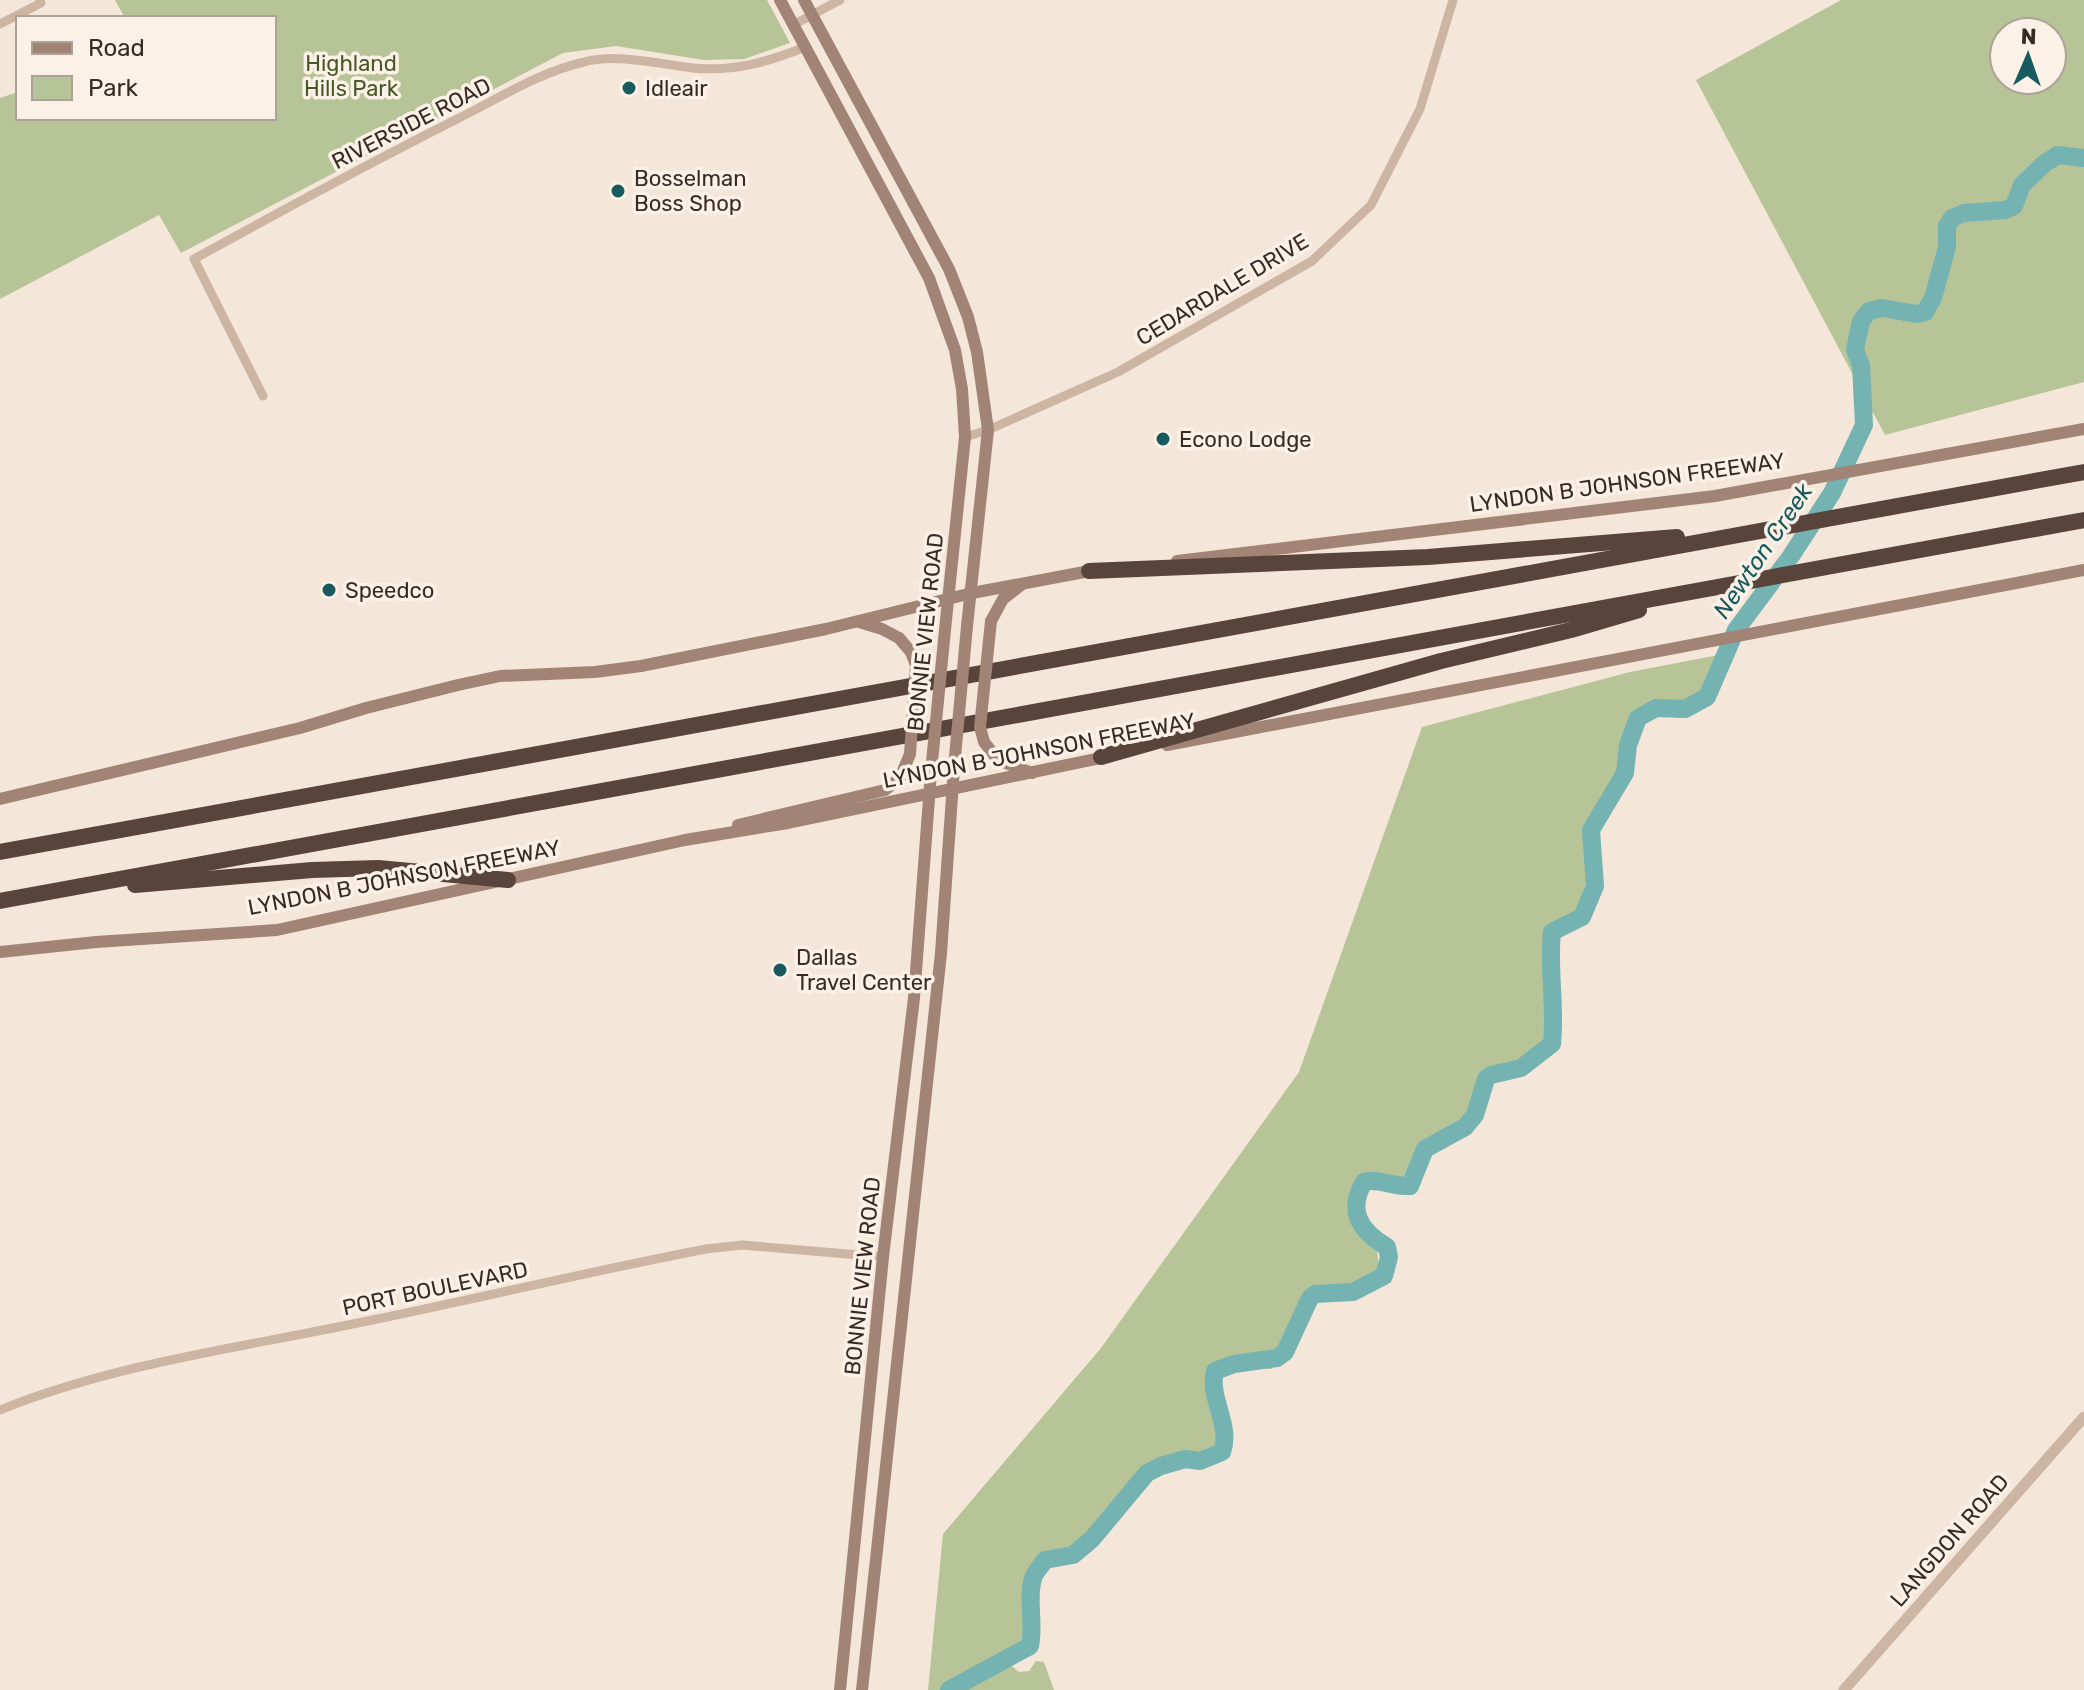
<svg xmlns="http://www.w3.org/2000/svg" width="2084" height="1690" viewBox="0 0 2084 1690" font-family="Rubik,sans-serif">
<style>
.green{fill:#b6c497;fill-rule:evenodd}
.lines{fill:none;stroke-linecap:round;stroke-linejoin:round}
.river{stroke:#75b3b3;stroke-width:18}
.minor{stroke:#cdb5a4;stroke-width:9}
.tertiary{stroke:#cdb5a4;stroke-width:11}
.secondary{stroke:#a18475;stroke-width:12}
.motorway{stroke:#59443c;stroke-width:16}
.secondary-bridge{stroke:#a18475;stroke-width:12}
.poi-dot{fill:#185a5d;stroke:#fbf1e6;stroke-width:3}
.labels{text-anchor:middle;stroke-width:7;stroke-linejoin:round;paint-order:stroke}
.park-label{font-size:22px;fill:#485828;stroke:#fbf1e6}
.poi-label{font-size:22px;fill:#372b26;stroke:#fbf1e6;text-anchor:start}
.street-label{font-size:22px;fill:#372b26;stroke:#fbf1e6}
.water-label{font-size:24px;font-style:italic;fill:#185a5d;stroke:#fbf1e6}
</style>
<rect width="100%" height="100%" fill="#f4e6d9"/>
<g class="green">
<polygon points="115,0 767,0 790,43 744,59 704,60 616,46 563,53 181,253 159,215 0,299 0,98 18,92 18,118 274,118 274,18 125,18"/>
<path d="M 1841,0 L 2084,0 L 2084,382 L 1885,435 L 1696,80 ZM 2004,32 L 2052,32 L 2052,80 L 2004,80 Z"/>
<path d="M 1724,654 L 1702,695 L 1699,709 L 1680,718 L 1666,715 L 1639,722 L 1623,740 L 1617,787 L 1586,832 L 1590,869 L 1574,925 L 1548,939 L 1544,957 L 1544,994 L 1552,1018 L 1548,1045 L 1521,1073 L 1485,1078 L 1468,1121 L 1420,1147 L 1407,1187 L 1391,1193 L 1365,1184 L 1353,1190 L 1347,1208 L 1364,1241 L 1377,1250 L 1380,1278 C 1353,1296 1337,1300 1304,1300 L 1273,1358 L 1272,1369 L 1234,1368 L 1206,1385 L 1222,1442 L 1213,1460 L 1159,1470 L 1146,1479 L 1095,1542 L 1076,1558 L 1061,1560 L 1049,1568 L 1029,1586 L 1030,1642 L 1023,1651 L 1007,1662 L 1019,1672 L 1029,1671 L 1036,1661 L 1044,1662 L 1054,1690 L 928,1690 L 943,1534 L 1101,1348 L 1299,1072 L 1422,727 L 1630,672 Z"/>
</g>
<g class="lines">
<path class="river" d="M 949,1690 L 1030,1646 C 1035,1625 1026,1594 1034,1576 C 1036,1571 1042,1565 1045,1560 L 1073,1555 L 1092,1539 L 1147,1473 L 1161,1466 L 1185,1459 L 1200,1461 L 1222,1452 C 1232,1425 1208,1398 1215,1371 L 1234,1364 L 1277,1358 L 1285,1352 L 1310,1298 L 1315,1294 L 1353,1292 L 1384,1276 L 1389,1257 L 1387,1247 C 1360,1231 1347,1211 1364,1182 C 1378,1178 1393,1187 1410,1186 L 1425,1149 L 1465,1127 L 1475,1115 L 1486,1079 L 1491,1075 L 1521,1068 L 1552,1044 C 1556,1006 1548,969 1552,932 L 1582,917 L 1595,886 L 1591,830 L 1625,773 L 1628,745 L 1638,718 L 1656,708 L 1685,709 L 1707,697 L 1736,630 L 1791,556 L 1832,493 L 1864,425 L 1861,365 L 1855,350 L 1861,321 L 1869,311 L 1882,308 L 1917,314 L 1925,312 L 1933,298 L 1947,247 L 1947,226 L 1952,218 L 1964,213 L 2005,210 L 2014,206 L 2022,185 L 2045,163 L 2058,155 L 2084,158"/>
<g class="minor">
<polyline points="0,24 41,3 40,0"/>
<polyline points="793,25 840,0"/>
<path d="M 263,396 L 194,259 C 281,211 368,164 457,119 C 498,99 539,72 584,62 C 619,53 658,64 693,68 C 733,72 768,62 805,47"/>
<polyline points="965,437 988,430 1118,372 1312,261 1371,205 1420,109 1453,0"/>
<path d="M 0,1410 C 112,1365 231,1349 348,1325 C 468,1301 586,1272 706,1249 L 742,1245 L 883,1257"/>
</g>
<polyline class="tertiary" points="1844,1690 2084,1417"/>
<g class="secondary">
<polyline points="780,0 929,278 955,350 962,389 965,437 945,630"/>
<polyline points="804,0 949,269 968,317 977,352 988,430 967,626"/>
<polyline points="1177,561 1715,496 2084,429"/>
<polyline points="991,621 1003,599 1021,585"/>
<polyline points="859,622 882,629 899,638"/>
<polyline points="1167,745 2084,570"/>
<polyline points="998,760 1032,773"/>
<polyline points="0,799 300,728 366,708 458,685 500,676 595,672 641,666 826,629 972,593 1095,570"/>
<polyline points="738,825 885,790 900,778"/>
<polyline points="0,952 96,942 277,930 685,840 788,823 1110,756"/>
<polyline points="840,1690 883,1257 914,998 931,772"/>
<polyline points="862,1690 941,953 954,768"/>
</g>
<g class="motorway">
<polyline points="1089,571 1428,557 1677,537"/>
<polyline points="1101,757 1441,661 1571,630 1639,610"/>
<polyline points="0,852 2084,472"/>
<polyline points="135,885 312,870 378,868 508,880"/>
<polyline points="0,901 2084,520"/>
</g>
<g class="secondary-bridge">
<polyline points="991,621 980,727 984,742 998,760"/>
<polyline points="899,638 911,652 916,665 910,754 900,778"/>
<polyline points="954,768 967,626"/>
<polyline points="931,772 945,630"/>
</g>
</g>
<g class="poi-dot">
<circle cx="629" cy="88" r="8"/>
<circle cx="618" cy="191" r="8"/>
<circle cx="1163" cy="439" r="8"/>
<circle cx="329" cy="590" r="8"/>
<circle cx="780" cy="970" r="8"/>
</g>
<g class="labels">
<g class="park-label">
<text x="351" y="71">Highland<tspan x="351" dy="25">Hills Park</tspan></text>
</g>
<g class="poi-label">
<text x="645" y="96">Idleair</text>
<text x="634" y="186">Bosselman<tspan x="634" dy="25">Boss Shop</tspan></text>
<text x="1179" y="447">Econo Lodge</text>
<text x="345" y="598">Speedco</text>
<text x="796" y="965">Dallas<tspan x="796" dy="25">Travel Center</tspan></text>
</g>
<g class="street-label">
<text transform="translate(411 123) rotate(-27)" y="8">RIVERSIDE ROAD</text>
<text transform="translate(1222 289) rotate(-31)" y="8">CEDARDALE DRIVE</text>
<text transform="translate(1627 482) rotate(-8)" y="8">LYNDON B JOHNSON FREEWAY</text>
<text transform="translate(925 632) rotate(-84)" y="8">BONNIE VIEW ROAD</text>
<text transform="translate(1039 750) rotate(-11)" y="8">LYNDON B JOHNSON FREEWAY</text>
<text transform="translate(404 877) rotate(-11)" y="8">LYNDON B JOHNSON FREEWAY</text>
<text transform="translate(862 1276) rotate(-84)" y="8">BONNIE VIEW ROAD</text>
<text transform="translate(435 1288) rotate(-12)" y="8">PORT BOULEVARD</text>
<text transform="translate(1949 1540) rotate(-49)" y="8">LANGDON ROAD</text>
</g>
<g class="water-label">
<text transform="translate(1763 551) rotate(-56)" y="8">Newton Creek</text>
</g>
</g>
<rect x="16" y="16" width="260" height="104" fill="#fbf1e6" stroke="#ada299" stroke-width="2"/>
<rect x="32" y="42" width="40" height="12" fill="#a18475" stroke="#ada299" stroke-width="2"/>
<text x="88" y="56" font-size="24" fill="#372b26">Road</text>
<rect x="32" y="76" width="40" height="24" fill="#b6c497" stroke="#ada299" stroke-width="2"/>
<text x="88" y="96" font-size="24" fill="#372b26">Park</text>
<g transform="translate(2028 56) rotate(2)"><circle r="38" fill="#fbf1e6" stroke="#ada299" stroke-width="2"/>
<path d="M0-6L14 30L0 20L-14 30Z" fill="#185a5d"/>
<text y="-12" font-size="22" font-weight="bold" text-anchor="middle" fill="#372b26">N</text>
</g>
</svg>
